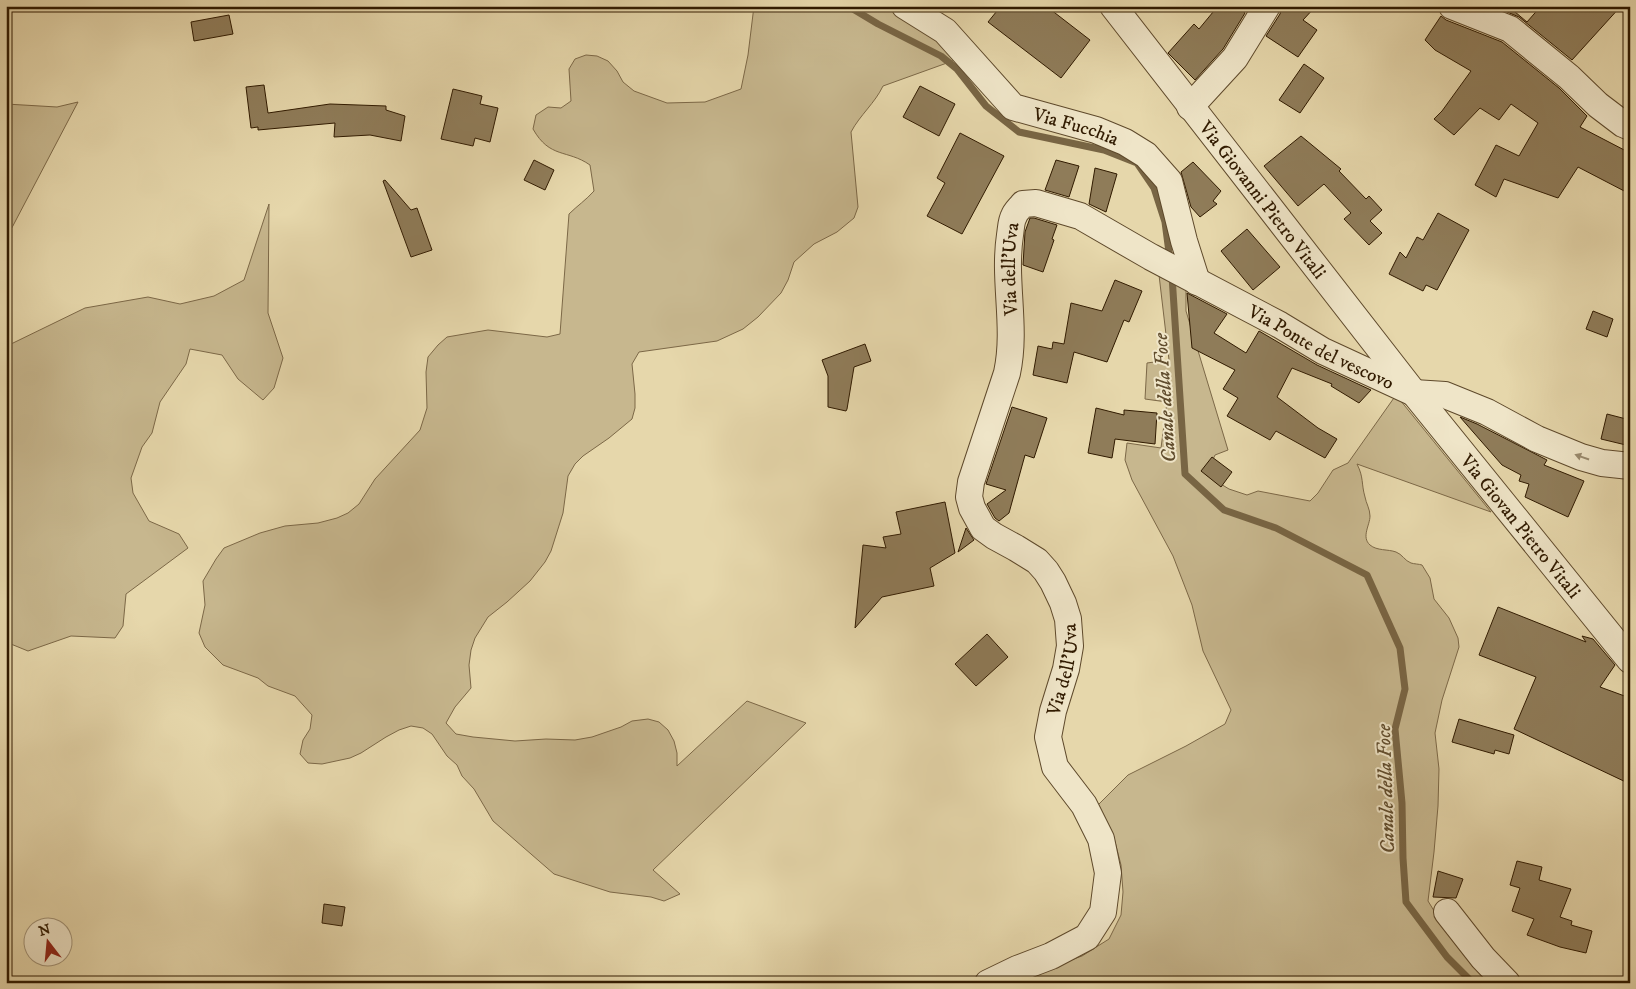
<svg xmlns="http://www.w3.org/2000/svg" width="1636" height="989" viewBox="0 0 1636 989" font-family="'IM FELL DW Pica',serif">
<style>
.green{fill:#c7b78e;stroke:#7c6847}
.lines{fill:none;stroke-linecap:round;stroke-linejoin:round}
.stream{stroke:#786544;stroke-width:7}
.building{fill:#8f7c59;stroke:#301a00}
.street-casing{stroke:#5e492b;stroke-width:28}
.street{stroke:#efe5c8;stroke-width:26}
.oneway{fill:#998a6e}
.labels{text-anchor:middle;stroke-width:4;stroke-linejoin:round;paint-order:stroke}
.street-label{font-size:19px;fill:#301a00;stroke:#efe5c8}
.water-label{font-size:20px;font-style:italic;fill:#604c2d;stroke:#efe5c8}
</style>
<rect width="100%" height="100%" fill="#e6d7ab"/>
<filter id="stains"><feTurbulence type="fractalNoise" baseFrequency=".004" numOctaves="4"/><feColorMatrix values="0 0 0 0 .2 0 0 0 0 .09 0 0 0 0 .02 0 0 0 .5 -.17"/></filter>
<radialGradient id="worn" r=".72"><stop offset=".6" stop-color="#630" stop-opacity="0"/><stop offset="1" stop-color="#630" stop-opacity=".3"/></radialGradient>
<g class="green">
<path d="M 754,6 L 883,6 L 932,36 L 958,59 L 883,86 C 875,103 860,115 851,132 L 858,207 L 854,218 L 837,232 L 814,244 L 794,262 L 788,280 L 781,293 L 758,317 L 743,329 L 717,341 L 639,352 L 632,364 L 635,394 L 635,408 L 632,419 L 609,438 L 583,456 L 575,464 L 568,476 L 563,513 L 551,551 L 545,562 L 530,581 L 507,602 L 488,617 L 475,638 L 471,650 L 469,665 L 471,688 L 455,707 L 446,723 L 456,734 L 473,737 L 515,741 L 546,739 L 575,740 L 592,737 L 621,727 L 632,721 L 648,719 L 659,722 L 668,730 L 674,741 L 677,753 L 677,766 L 747,701 L 806,723 L 653,870 L 680,894 L 664,901 L 651,897 L 610,892 L 554,874 L 493,821 L 474,789 L 462,776 L 457,765 L 447,756 L 432,734 L 423,728 L 411,726 L 399,730 L 386,737 L 361,753 L 350,758 L 322,764 L 308,763 L 300,754 L 303,740 L 310,729 L 312,715 L 295,696 L 268,686 L 258,678 L 223,665 L 205,647 L 199,633 L 205,605 L 203,581 L 216,559 L 224,548 L 260,533 L 285,526 L 318,523 L 337,518 L 348,513 L 359,504 L 375,479 L 420,430 L 427,408 L 426,372 L 428,357 L 438,345 L 447,337 L 488,330 L 547,337 L 560,334 L 569,214 C 577,206 586,200 594,191 L 590,165 C 567,149 550,159 533,129 L 536,115 L 548,107 L 561,108 L 571,101 L 569,69 L 575,59 L 586,55 L 597,56 L 608,61 L 617,71 L 623,82 L 634,91 L 667,103 L 705,102 L 741,89 L 748,55 Z"/>
<polygon points="78,102 6,239 6,104 57,107"/>
<polygon points="269,204 268,313 283,358 274,388 263,400 238,379 222,355 190,349 186,364 160,402 152,433 142,447 131,478 133,493 149,521 179,534 188,548 126,594 123,626 115,638 71,636 28,651 6,642 6,344 11,344 85,308 148,297 180,304 214,296 244,280"/>
<path d="M 1159,275 L 1186,287 L 1186,311 L 1228,450 L 1215,455 L 1206,475 L 1229,489 L 1247,495 L 1258,491 L 1310,501 L 1318,493 L 1333,470 L 1348,463 L 1396,395 L 1491,512 L 1357,464 C 1364,478 1361,483 1365,497 C 1366,503 1370,509 1370,516 C 1370,525 1361,537 1370,545 C 1377,551 1388,549 1396,552 C 1402,554 1405,561 1411,563 C 1414,564 1419,564 1422,565 L 1430,578 L 1434,599 L 1449,618 L 1458,638 L 1459,647 L 1442,700 L 1435,733 L 1439,769 L 1438,806 L 1434,852 L 1428,901 L 1436,914 L 1496,983 L 1014,983 L 1048,968 L 1082,956 L 1109,939 L 1121,915 L 1123,892 L 1121,865 L 1113,834 L 1098,805 L 1128,775 L 1186,746 L 1225,724 L 1231,710 L 1203,651 L 1192,605 L 1173,556 L 1132,480 L 1125,460 L 1127,443 L 1161,448 L 1167,402 L 1145,399 L 1147,363 L 1169,360 Z"/>
</g>
<g class="lines">
<g class="stream">
<polyline points="848,6 878,24 941,56 957,69 986,106 1019,132 1104,150 1137,163 1154,188 1165,222 1170,260"/>
<polyline points="1172,276 1185,474 1224,510 1276,528 1367,575 1400,648 1405,689 1395,729 1402,803 1403,858 1406,902 1447,957 1473,983"/>
</g>
</g>
<g class="building">
<polygon points="1001,6 1046,6 1090,40 1061,78 988,22"/>
<polygon points="1218,6 1237,6 1245,13 1223,49 1195,80 1168,53 1194,24 1199,29"/>
<polygon points="1282,6 1316,6 1303,20 1317,30 1298,57 1266,36 1280,14"/>
<polygon points="1493,6 1508,6 1527,22 1541,6 1621,6 1572,60 1519,17"/>
<polygon points="229,15 233,34 194,41 191,22"/>
<polygon points="1441,16 1446,20 1502,42 1559,88 1587,116 1580,127 1630,153 1630,194 1578,167 1558,198 1504,179 1496,197 1475,185 1496,145 1519,156 1538,123 1511,104 1499,120 1480,108 1454,135 1434,119 1442,111 1471,71 1435,50 1425,40"/>
<polygon points="1304,64 1324,78 1300,113 1279,100"/>
<polygon points="264,85 268,113 330,104 386,106 386,110 405,116 401,141 370,135 334,137 335,123 258,130 258,127 251,128 246,87"/>
<polygon points="920,86 955,104 939,136 903,117"/>
<polygon points="453,89 482,96 480,104 498,108 490,142 475,138 473,146 441,139"/>
<polygon points="960,133 1004,156 962,234 927,216 945,183 937,178"/>
<polygon points="1301,136 1341,169 1339,171 1366,199 1369,196 1382,210 1370,221 1382,233 1369,245 1344,219 1351,213 1324,184 1298,206 1264,166"/>
<polygon points="534,160 554,170 545,190 524,180"/>
<polygon points="1056,160 1079,166 1069,197 1045,190"/>
<polygon points="1193,162 1221,191 1213,201 1217,204 1200,217 1191,207 1181,172"/>
<polygon points="1095,168 1117,174 1106,212 1089,204"/>
<polygon points="385,180 411,210 417,208 432,250 411,257 383,181"/>
<polygon points="1438,213 1469,230 1437,290 1426,285 1423,291 1389,274 1400,252 1406,258 1417,237 1423,240"/>
<polygon points="1030,218 1034,218 1057,225 1052,239 1054,240 1043,272 1023,265 1025,232"/>
<polygon points="1247,229 1280,267 1253,290 1221,251"/>
<polygon points="1115,280 1142,291 1129,322 1124,320 1107,362 1074,352 1067,383 1033,375 1038,346 1052,349 1053,342 1064,344 1071,303 1102,311"/>
<polygon points="1187,293 1227,314 1214,333 1246,353 1259,331 1317,365 1371,390 1359,403 1331,386 1332,384 1292,368 1277,397 1318,428 1337,439 1325,458 1276,431 1270,440 1227,416 1238,398 1223,389 1235,370 1192,348"/>
<polygon points="1593,311 1613,319 1607,337 1586,329"/>
<polygon points="865,344 871,361 854,367 847,409 846,411 828,407 828,376 822,360"/>
<polygon points="1012,407 1047,418 1034,458 1025,455 1009,513 999,521 995,518 987,504 1006,490 986,484"/>
<polygon points="1096,408 1124,415 1124,410 1157,413 1155,444 1115,439 1112,458 1088,453"/>
<polygon points="1607,414 1630,420 1630,429 1626,445 1601,439"/>
<polygon points="1460,417 1477,424 1547,460 1544,465 1584,481 1568,517 1525,497 1529,484 1519,481 1521,475 1502,465"/>
<polygon points="1212,457 1232,472 1221,487 1201,471"/>
<polygon points="945,502 955,553 930,568 934,586 882,597 855,628 863,545 886,548 883,537 901,534 896,512"/>
<polygon points="966,528 974,540 958,552"/>
<polygon points="1498,607 1586,642 1582,636 1593,639 1615,665 1600,687 1630,698 1630,784 1514,729 1536,677 1479,655"/>
<polygon points="987,634 1008,657 976,686 955,664"/>
<polygon points="1459,719 1514,735 1509,754 1495,750 1494,754 1452,742"/>
<polygon points="1517,861 1542,867 1539,880 1571,889 1560,917 1572,921 1571,925 1592,931 1586,953 1560,947 1527,935 1534,919 1512,911 1520,888 1510,885"/>
<polygon points="1438,871 1463,879 1456,898 1433,897"/>
<polygon points="324,904 345,907 342,926 322,923"/>
</g>
<g class="lines">
<defs>
<g id="street">
<path id="s1" d="M 905,6 L 945,31 L 1013,107 L 1096,130 L 1125,142 L 1146,155 L 1169,181 L 1184,241 L 1197,282"/>
<path id="s2" d="M 1113,6 L 1414,393 L 1630,660"/>
<polyline points="1452,6 1510,29 1569,77 1598,105 1623,124 1630,127"/>
<polyline points="1190,107 1235,58 1267,6"/>
<polyline points="1447,912 1483,958 1507,983"/>
<path id="s3" d="M 988,983 L 1017,969 L 1051,956 L 1087,937 L 1103,912 L 1108,873 L 1101,839 L 1084,805 L 1055,767 L 1048,737 L 1053,711 L 1066,669 L 1070,646 L 1068,619 L 1063,603 L 1053,582 L 1046,571 L 1037,561 L 1016,548 L 994,536 L 983,528 L 972,508 L 969,497 L 971,482 L 1007,373 C 1017,327 1003,281 1010,235 C 1011,229 1011,221 1014,216 C 1015,212 1020,208 1023,204 L 1036,203 L 1080,216 L 1151,257 L 1280,325 L 1323,351 L 1414,393 L 1445,395 L 1487,412 L 1537,439 L 1581,457 L 1602,463 L 1630,466"/>
</g>
</defs>
<use href="#street" class="street-casing"/>
<use href="#street" class="street"/>
</g>
<defs><path id="oneway-solid" d="M-6-.8H1V-3.2L6.5 0L1 3.2V.8H-6Z" transform="scale(1.25)"/></defs>
<use class="oneway" href="#oneway-solid" transform="translate(1582 457) rotate(-161)"/>
<g class="labels">
<g class="street-label">
<text dy="7" stroke="none"><textPath href="#s1" startOffset="215">Via Fucchia</textPath></text>
<text dy="7" stroke="none"><textPath href="#s2" startOffset="245">Via Giovanni Pietro Vitali</textPath></text>
<text dy="7" stroke="none"><textPath href="#s3" startOffset="849">Via dell'Uva</textPath></text>
<text dy="7" stroke="none"><textPath href="#s3" startOffset="1251">Via Ponte del vescovo</textPath></text>
<text dy="7" stroke="none"><textPath href="#s2" startOffset="661">Via Giovan Pietro Vitali</textPath></text>
<text dy="7" stroke="none"><textPath href="#s3" startOffset="399">Via dell'Uva</textPath></text>
</g>
<g class="water-label">
<text transform="translate(1164 398) rotate(-94)" y="7">Canale della Foce</text>
<text transform="translate(1385 789) rotate(-92)" y="7">Canale della Foce</text>
</g>
</g>
<rect width="1636" height="989" fill="none" stroke="#e6d7ab" stroke-width="25"/>
<rect x="8" y="8" width="1621" height="974" fill="none" stroke="#301a00" stroke-width="2.5"/>
<rect x="12" y="12" width="1611" height="964" fill="none" stroke="#301a00"/>
<g transform="translate(48 942) rotate(344)"><circle r="24" fill="#efe5c8" stroke="#a39478"/>
<path d="M0-4L9 19L0 12L-9 19Z" fill="#8f2418"/>
<text y="-8" font-size="14" font-weight="bold" text-anchor="middle" fill="#301a00">N</text>
</g>
<rect width="100%" height="100%" filter="url(#stains)"/>
<rect width="100%" height="100%" fill="url(#worn)"/>
</svg>
